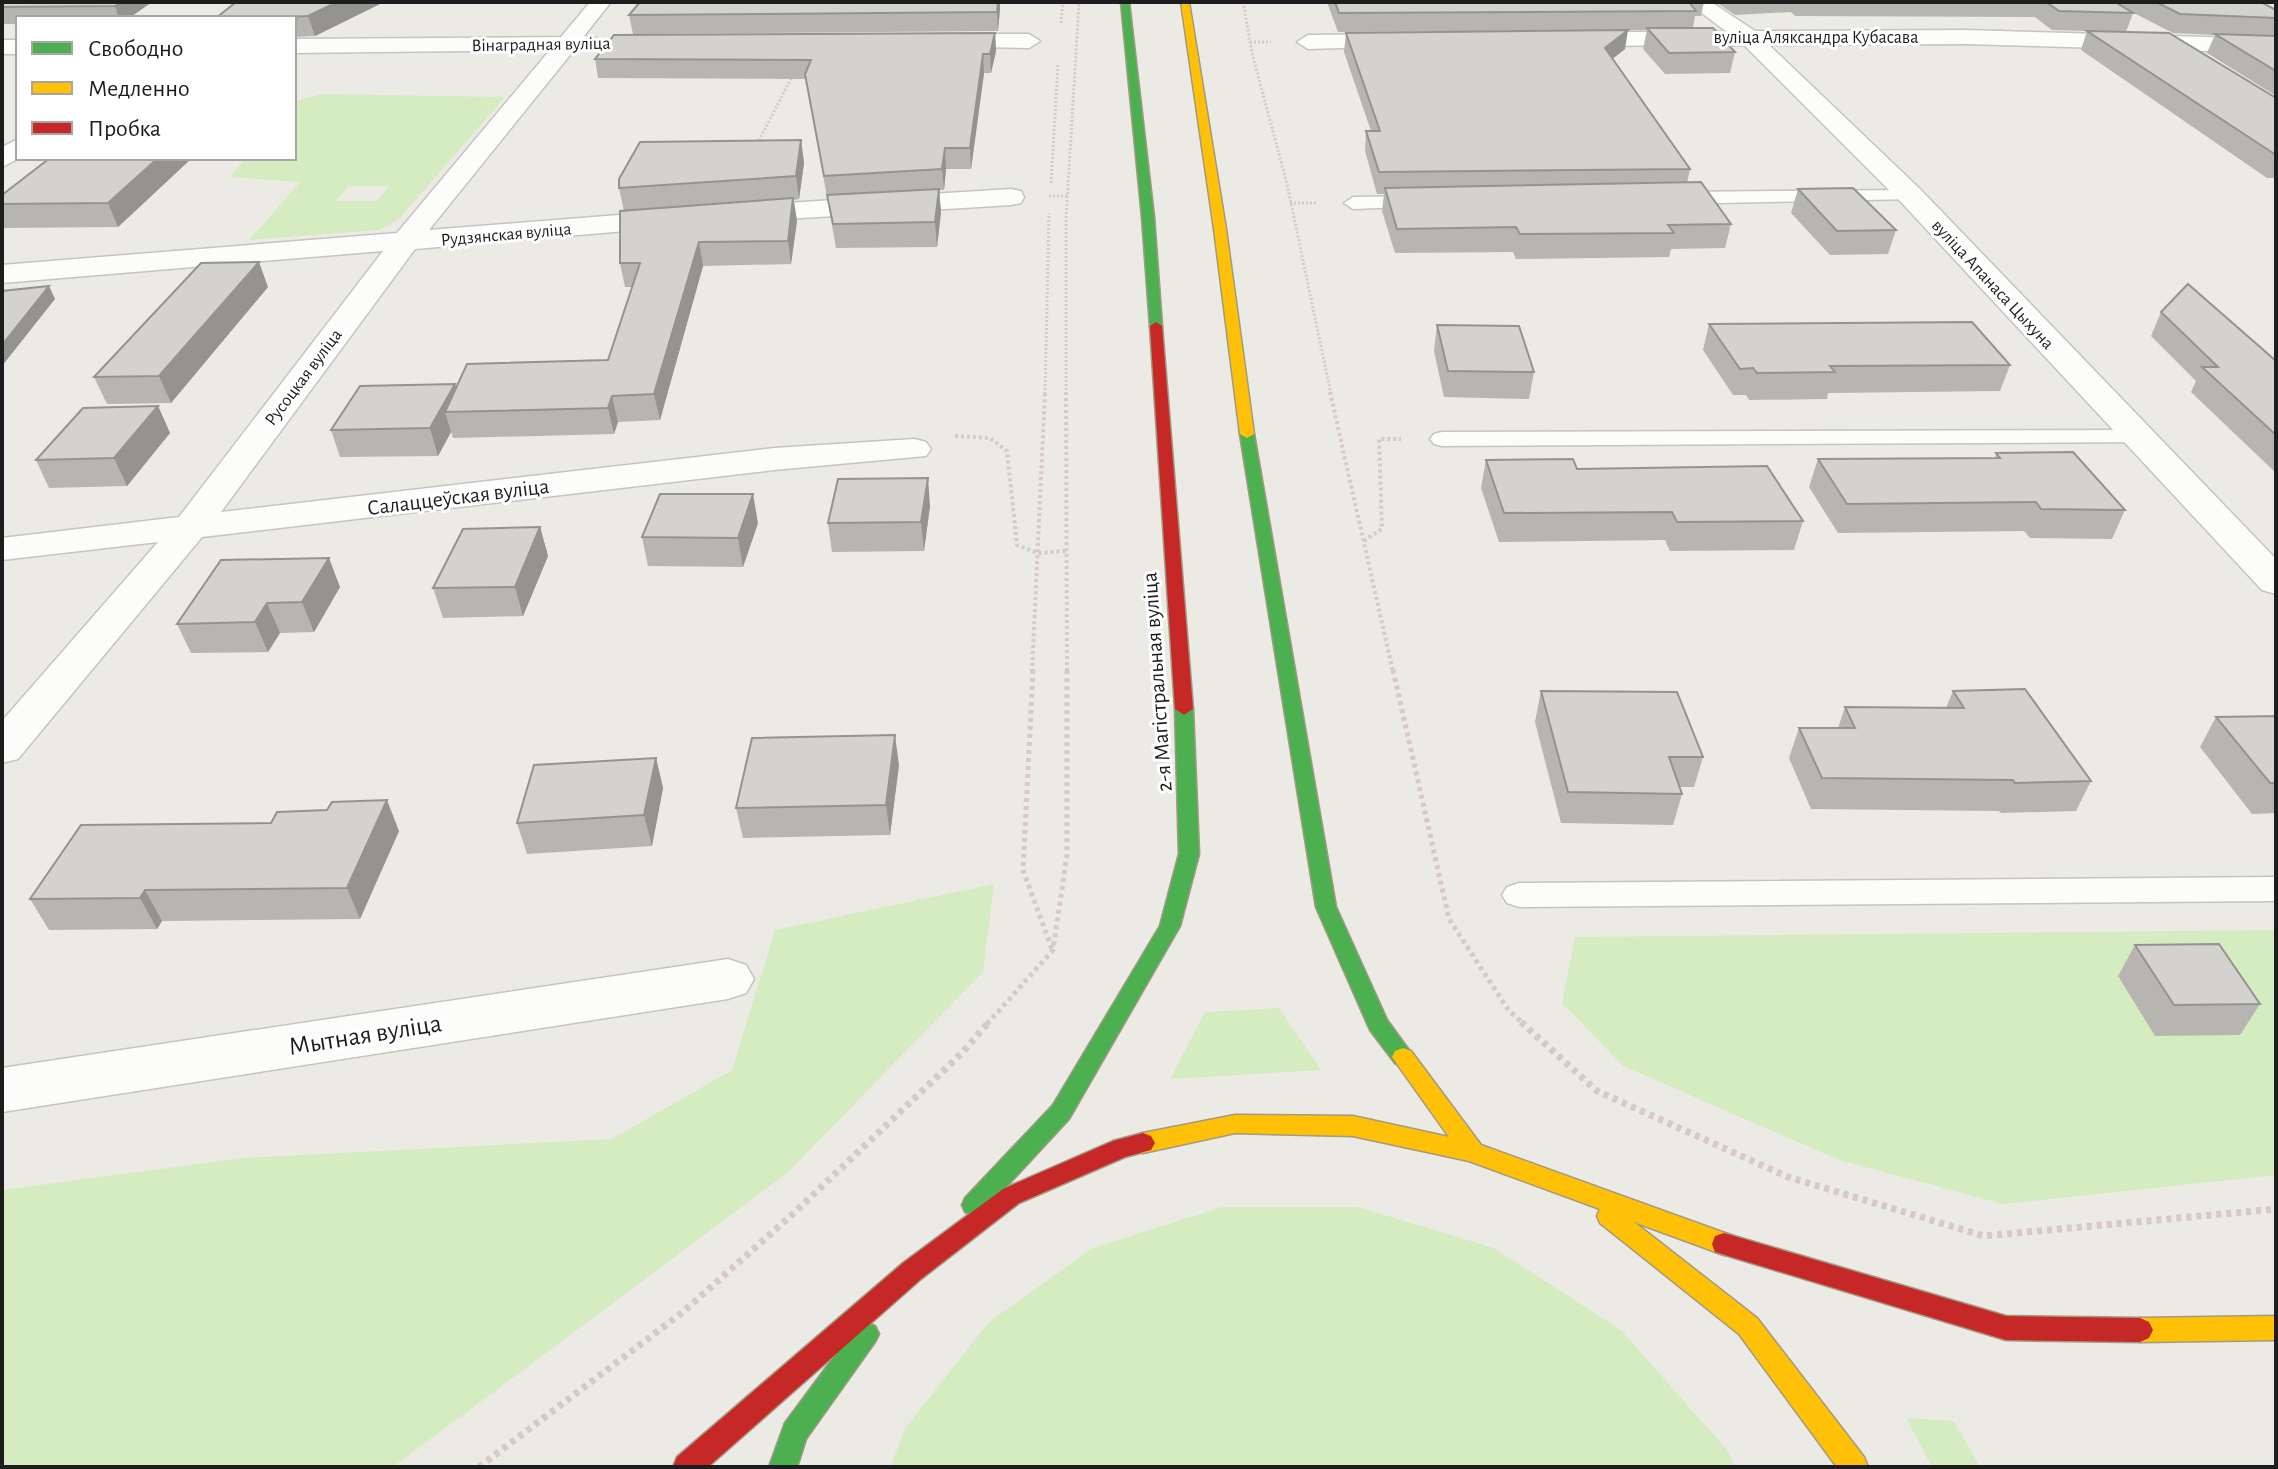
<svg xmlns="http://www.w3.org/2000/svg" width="2278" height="1469" viewBox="0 0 2278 1469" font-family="'Alegreya Sans',sans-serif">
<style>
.grass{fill:#d5ecc1;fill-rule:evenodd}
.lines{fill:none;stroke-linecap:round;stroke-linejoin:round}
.lane-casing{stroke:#c4c4c1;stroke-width:3}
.street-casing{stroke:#c4c4c1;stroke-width:3}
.fast-casing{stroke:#a29a82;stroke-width:3}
.slow-casing{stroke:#a29a82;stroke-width:3}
.jam-casing{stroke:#a29a82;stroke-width:3}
.path-far3{stroke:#d7c9c4;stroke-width:3;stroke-dasharray:2 2;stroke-linecap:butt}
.path-far2{stroke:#d7c9c4;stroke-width:4;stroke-dasharray:3 3;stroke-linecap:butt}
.path-far1{stroke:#d7c9c4;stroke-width:5;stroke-dasharray:4 4;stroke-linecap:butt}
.path{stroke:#d7c9c4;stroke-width:7;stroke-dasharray:5 5;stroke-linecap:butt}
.lane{fill:#fcfcfb;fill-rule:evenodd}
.street{fill:#fcfcfb;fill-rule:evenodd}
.fast{fill:#4caf50;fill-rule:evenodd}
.slow{fill:#ffc107;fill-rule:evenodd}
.jam{fill:#c62828;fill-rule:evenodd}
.wall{fill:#b6b5b1}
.shaded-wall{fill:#949390}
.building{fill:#d4d2ce;stroke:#949390;stroke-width:2}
.labels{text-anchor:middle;stroke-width:6;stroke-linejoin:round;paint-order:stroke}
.far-street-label{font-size:18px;fill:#1d1d1d;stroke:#fff}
.street-label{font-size:22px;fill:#1d1d1d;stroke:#fff}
.near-street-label{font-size:26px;fill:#1d1d1d;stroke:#fff}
</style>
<rect width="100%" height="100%" fill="#eceae5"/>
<g class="grass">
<path d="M 320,94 L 505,97 L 398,220 L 379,230 L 249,240 L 300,182 L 230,177 L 246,158 L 294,158 L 294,102 ZM 389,186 L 377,201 L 336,201 L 349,186 Z"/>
<polygon points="994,884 983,972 786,1174 393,1467 2,1467 2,1190 243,1158 612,1139 732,1070 775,930"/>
<polygon points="2276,930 2276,1175 2003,1204 1839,1160 1623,1066 1562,1003 1575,937"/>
<polygon points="1279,1008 1321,1070 1170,1079 1205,1012"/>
<polygon points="1222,1207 1358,1207 1494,1248 1621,1330 1728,1451 1735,1467 890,1467 906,1427 990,1321 1093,1248"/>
<polygon points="1906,1418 1954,1421 1980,1467 1932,1467"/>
</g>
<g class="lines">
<defs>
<g id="lane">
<polygon points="1910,190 1916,191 1919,195 1916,199 1672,204 1663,198 1672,192"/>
<polygon points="1424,196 1433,202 1431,206 1353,209 1344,203 1353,197"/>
<polygon points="2136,430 2144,432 2148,437 2144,442 1442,446 1434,444 1430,439 1434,434 1442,432"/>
<polygon points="2276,877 2276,901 1519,907 1507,903 1502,895 1507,887 1519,883"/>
</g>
<g id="street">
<polygon points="590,2 611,2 584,36 596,38 599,43 596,48 574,50 429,230 720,207 1011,189 1021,191 1024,197 1021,203 1011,205 720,223 415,249 221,512 774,448 914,439 926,442 931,449 926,456 774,470 202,537 18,759 2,763 2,721 158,542 2,560 2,538 179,517 383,251 2,283 2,265 397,233 550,50 294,53 294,39 561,37"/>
<polygon points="1687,2 1711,2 1755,31 1965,30 2276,39 2276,53 1965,44 1769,45 1920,189 2276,559 2276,594 2262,590 1900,201 1744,45 1567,46 1556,39 1567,32 1727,32"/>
<polygon points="936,34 1029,34 1040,41 1029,48 928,46 925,41 928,36"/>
<polygon points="1406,34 1417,41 1414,46 1308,49 1297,42 1308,35"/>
<rect x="2" y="40" width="16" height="14"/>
<polygon points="18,139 20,158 2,167 2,147"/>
<polygon points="728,959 746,965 754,979 746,993 728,999 2,1112 2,1068"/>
</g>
<g id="fast">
<polygon points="1121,2 1129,2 1154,217 1162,326 1156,330 1150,326 1142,217"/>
<polygon points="1247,430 1254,434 1336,907 1387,1020 1414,1057 1411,1063 1403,1066 1395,1063 1370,1030 1316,907 1240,434"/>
<polygon points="1184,703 1193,709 1199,854 1180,926 1069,1119 983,1212 974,1215 965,1212 962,1205 965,1198 1053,1105 1160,926 1179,854 1175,709"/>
<polygon points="866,1322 875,1326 879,1334 875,1342 806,1439 797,1467 769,1467 785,1423 857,1326"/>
</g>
<g id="slow">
<polygon points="1181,2 1189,2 1226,229 1254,434 1247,438 1240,434 1214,229"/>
<polygon points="1403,1048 1411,1051 1481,1145 1733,1236 1736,1244 1733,1252 1724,1255 1634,1222 1757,1318 1864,1457 1868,1467 1837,1467 1739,1334 1600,1223 1597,1216 1600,1209 1469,1161 1353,1136 1235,1133 1143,1153 1135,1150 1131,1143 1135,1136 1143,1133 1235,1115 1353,1116 1449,1137 1392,1057 1395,1051"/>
<polygon points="2276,1316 2276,1340 2140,1342 2131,1338 2127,1330 2131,1322 2140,1318"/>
</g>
<g id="jam">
<polygon points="1156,322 1162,326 1193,709 1184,715 1175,709 1150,326"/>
<polygon points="1143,1133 1151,1136 1155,1143 1151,1150 1125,1157 1019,1203 921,1279 708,1467 673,1467 677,1457 903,1263 1003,1189 1113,1141"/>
<polygon points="1724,1233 2006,1316 2140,1318 2149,1322 2153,1330 2149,1338 2140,1342 2006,1340 1715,1252 1712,1244 1715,1236"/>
</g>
</defs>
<use href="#lane" class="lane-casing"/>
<use href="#street" class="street-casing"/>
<use href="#fast" class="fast-casing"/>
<use href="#slow" class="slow-casing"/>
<use href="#jam" class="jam-casing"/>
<g class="path-far3">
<polyline points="1243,2 1252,53 1287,184 1331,394"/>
<polyline points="1061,23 1063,2"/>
<polyline points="1250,42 1271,42"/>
<polyline points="757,144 793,75"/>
<polyline points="1051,183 1058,65"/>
<polyline points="1049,196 1068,196"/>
<polyline points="1290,203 1316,203"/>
<polyline points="1045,394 1049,213"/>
<polyline points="1066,394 1066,220 1079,2"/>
</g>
<g class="path-far2">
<polyline points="1066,392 1067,672"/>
<polyline points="1330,392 1393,672"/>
<polyline points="955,436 990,438 1007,451 1017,545 1038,553 1066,551"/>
<polyline points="1364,541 1382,529 1379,439 1401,439"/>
<polyline points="1032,672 1045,392"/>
</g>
<g class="path-far1">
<polyline points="1033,670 1023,870 1052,949"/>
<polyline points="1393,670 1449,919 1509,1011 1524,1024"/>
<polyline points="987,1024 1053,950 1067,855 1067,670"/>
</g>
<g class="path">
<polyline points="1521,1022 1597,1091 1788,1177 1984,1236 2276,1209"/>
<polyline points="479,1467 683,1312 795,1212 961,1054 989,1022"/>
</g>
<use href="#lane" class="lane"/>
<use href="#street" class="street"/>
<use href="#fast" class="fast"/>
<use href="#slow" class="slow"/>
<use href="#jam" class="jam"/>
</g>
<g class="wall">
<polygon points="2,2 152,2 129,18 18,18 18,24 2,24"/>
<polygon points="236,2 384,2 315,36 294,37 294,18 216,18"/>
<polygon points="640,2 1000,2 1000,9 998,31 633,34 629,15"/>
<polygon points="1327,2 1704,2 1701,16 1695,16 1693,28 1735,52 1730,73 1665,74 1643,49 1647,30 1338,32"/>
<polygon points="1716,2 2261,2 2276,18 2276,96 2207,53 2215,35 2173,33 2124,8 2133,13 2126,32 2052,30 2035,17 1795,16 1791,12 1735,15"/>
<polygon points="2087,31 2276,98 2276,178 2267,178 2081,50"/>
<polygon points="995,33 996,51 991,73 984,73 971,169 946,169 944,190 939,190 941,212 937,247 836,248 806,79 598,78 595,59"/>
<polygon points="1346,33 1625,49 1612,59 1690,169 1687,183 1731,224 1725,248 1671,249 1669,257 1516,259 1513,252 1395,253 1382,211 1384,194 1377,194 1365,151 1366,131 1371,131 1344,52"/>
<polygon points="801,140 804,163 799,199 794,200 797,221 791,264 703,266 660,420 618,422 614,434 453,438 451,432 438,456 340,457 331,430 456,387 608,360 632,287 625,287 620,263 624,211 619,188"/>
<polygon points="50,158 192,158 118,227 2,228 2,195"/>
<polygon points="1798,189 1896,230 1888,254 1830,255 1791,213"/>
<polygon points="268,287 171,403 107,404 94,377"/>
<polygon points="2161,312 2276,361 2276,473 2191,392 2196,381 2151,336"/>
<polygon points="1709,324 2010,365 2000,391 1828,393 1827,399 1749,400 1746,395 1733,395 1703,350"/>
<polygon points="1437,325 1534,372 1529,399 1444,397 1434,351"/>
<polygon points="158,406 170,433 127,486 49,488 36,460"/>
<polygon points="1996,453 2125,510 2112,539 2030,538 2024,531 1838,533 1809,487 1818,459 1995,458"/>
<polygon points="1486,460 1577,469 1803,521 1794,550 1670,551 1665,540 1499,542 1481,488"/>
<polygon points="930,506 924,551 832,552 828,523"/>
<polygon points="758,523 743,567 648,566 642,537"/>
<polygon points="540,527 548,556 523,616 443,618 433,588"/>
<polygon points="340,587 314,632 280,633 268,652 191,653 177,624"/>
<polygon points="1541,691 1703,757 1694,787 1680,787 1682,794 1673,825 1561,823 1535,722"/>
<polygon points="1953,691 2091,781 2076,811 2001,813 1999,811 1811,809 1789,758 1799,728 1838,728 1845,707 1946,708"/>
<polygon points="2276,716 2276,813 2252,814 2200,747 2216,717"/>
<polygon points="656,758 663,788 652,846 527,854 517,823"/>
<polygon points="899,765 890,835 743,838 736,808"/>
<polygon points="399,831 360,919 162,921 157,929 49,930 30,899"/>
<polygon points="2135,945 2260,1004 2240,1035 2155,1036 2118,976"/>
</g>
<g class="shaded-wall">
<polygon points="121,2 152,2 129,18 119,18 115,6"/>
<polygon points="337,2 384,2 315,36 308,16"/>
<polygon points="998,2 1000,2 1000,9 998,31 997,12"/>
<polygon points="1628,30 1625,49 1602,67 1605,48"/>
<polygon points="995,33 996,51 991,73 990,54"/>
<polygon points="983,54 984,73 971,169 970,148"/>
<polygon points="801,140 804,163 799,199 796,176"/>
<polygon points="945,148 946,169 944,190 942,169"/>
<polygon points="158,158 192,158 118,227 108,203"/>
<polygon points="939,189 941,212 937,247 935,222"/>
<polygon points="793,198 797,221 791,264 788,241"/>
<polygon points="699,242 703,266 660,420 654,394"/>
<polygon points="259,262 268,287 171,403 159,376"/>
<polygon points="49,286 55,299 2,366 2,345"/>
<polygon points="455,384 463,411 445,412 451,432 438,456 430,428"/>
<polygon points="612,396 618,422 614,434 608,408"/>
<polygon points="158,406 170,433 127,486 114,458"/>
<polygon points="928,478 930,506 924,551 921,522"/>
<polygon points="753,494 758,523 743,567 738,538"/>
<polygon points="540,527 548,556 523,616 515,587"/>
<polygon points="329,558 340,587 314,632 302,602"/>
<polygon points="267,603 280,633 268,652 255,622"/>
<polygon points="895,735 899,765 890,835 886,805"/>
<polygon points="656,758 663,788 652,846 644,815"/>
<polygon points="387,800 399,831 360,919 347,888"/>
<polygon points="145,890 162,921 157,929 140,898"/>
</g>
<g class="building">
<polygon points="2,2 121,2 115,6 2,7"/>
<polygon points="236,2 337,2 308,16 285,17 285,18 216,18"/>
<polygon points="640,2 998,2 997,12 629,15"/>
<polygon points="1335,2 1689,2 1696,11 1339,13"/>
<polygon points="2046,2 2115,2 2133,13 2059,11"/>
<polygon points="2156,2 2261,2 2276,10 2276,18 2180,14"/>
<polygon points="1647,28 1713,28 1735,52 1669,53"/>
<polygon points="1628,30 1605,48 1690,169 1379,172 1366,131 1380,131 1346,33"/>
<polygon points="2087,31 2169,33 2276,98 2276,155"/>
<polygon points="995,33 990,54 983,54 970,148 945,148 942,169 824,176 805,74 811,60 595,59 614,35"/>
<polygon points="2215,34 2276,36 2276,71"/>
<polygon points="801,140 796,176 619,188 619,179 640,142"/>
<polygon points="50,158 158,158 108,203 2,204 2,195"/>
<polygon points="1701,182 1731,224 1668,225 1674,233 1520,234 1516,227 1397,229 1385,188"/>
<polygon points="1853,188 1896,230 1837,231 1798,189"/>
<polygon points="939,189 935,222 833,224 827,195"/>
<polygon points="793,198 788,241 699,242 654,394 612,396 608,408 445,412 467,364 608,360 640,263 620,263 620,211"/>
<polygon points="259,262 159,376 94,377 201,263"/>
<polygon points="2188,284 2276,361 2276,435 2202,367 2218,367 2161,312"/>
<polygon points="49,286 2,345 2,291"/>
<polygon points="1972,322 2010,365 1830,366 1835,372 1757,373 1753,368 1740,369 1709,324"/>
<polygon points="1437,325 1519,326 1534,372 1448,371"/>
<polygon points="455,384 430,428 331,430 360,386"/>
<polygon points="158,406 114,458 36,460 83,408"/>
<polygon points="2073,452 2125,510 2041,509 2036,502 1847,504 1818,459 2000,458 1996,453"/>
<polygon points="1573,459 1577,469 1767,466 1803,521 1677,522 1672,512 1504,513 1486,460"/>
<polygon points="928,478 921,522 828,523 838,479"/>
<polygon points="660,494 753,494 738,538 642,537"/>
<polygon points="540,527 515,587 433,588 463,529"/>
<polygon points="329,558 302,602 267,603 255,622 177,624 221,560"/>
<polygon points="2025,689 2091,781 2015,783 2013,780 1822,778 1799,728 1855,728 1845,707 1964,708 1953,691"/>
<polygon points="1541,691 1677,692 1703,757 1669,757 1682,794 1568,792"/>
<polygon points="2276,716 2276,783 2270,783 2216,717"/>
<polygon points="895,735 886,805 736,808 752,738"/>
<polygon points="656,758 644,815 517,823 534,765"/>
<polygon points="387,800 347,888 145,890 140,898 30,899 81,825 271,823 277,812 327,810 332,802"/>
<polygon points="2219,944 2260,1004 2174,1005 2135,945"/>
</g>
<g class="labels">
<g class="far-street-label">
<text x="1816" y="43">вуліца Аляксандра Кубасава</text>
<text transform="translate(541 44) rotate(-1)" y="6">Вінаградная вуліца</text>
<text transform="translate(506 234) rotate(-5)" y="6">Рудзянская вуліца</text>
<text transform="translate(1993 284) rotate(47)" y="6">вуліца Апанаса Цыхуна</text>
<text transform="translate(303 377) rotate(-53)" y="6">Русоцкая вуліца</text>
</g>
<g class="street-label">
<text transform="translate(458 496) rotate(-7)" y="8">Салаццеўская вуліца</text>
<text transform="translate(1156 682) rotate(-94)" y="8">2-я Магістральная вуліца</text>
</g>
<g class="near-street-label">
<text transform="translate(365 1034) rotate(-9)" y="9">Мытная вуліца</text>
</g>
</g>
<rect width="2278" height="1469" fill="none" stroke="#1d1d1d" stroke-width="8"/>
<rect x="16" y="16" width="280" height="144" fill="#ffffff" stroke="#a5a5a5" stroke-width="2"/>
<rect x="32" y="42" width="40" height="12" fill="#4caf50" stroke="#a5a5a5" stroke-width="2"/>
<text x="88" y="56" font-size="24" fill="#1d1d1d">Свободно</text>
<rect x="32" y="82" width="40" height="12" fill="#ffc107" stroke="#a5a5a5" stroke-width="2"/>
<text x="88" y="96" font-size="24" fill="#1d1d1d">Медленно</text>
<rect x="32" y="122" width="40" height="12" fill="#c62828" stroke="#a5a5a5" stroke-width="2"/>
<text x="88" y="136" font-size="24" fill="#1d1d1d">Пробка</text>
</svg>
